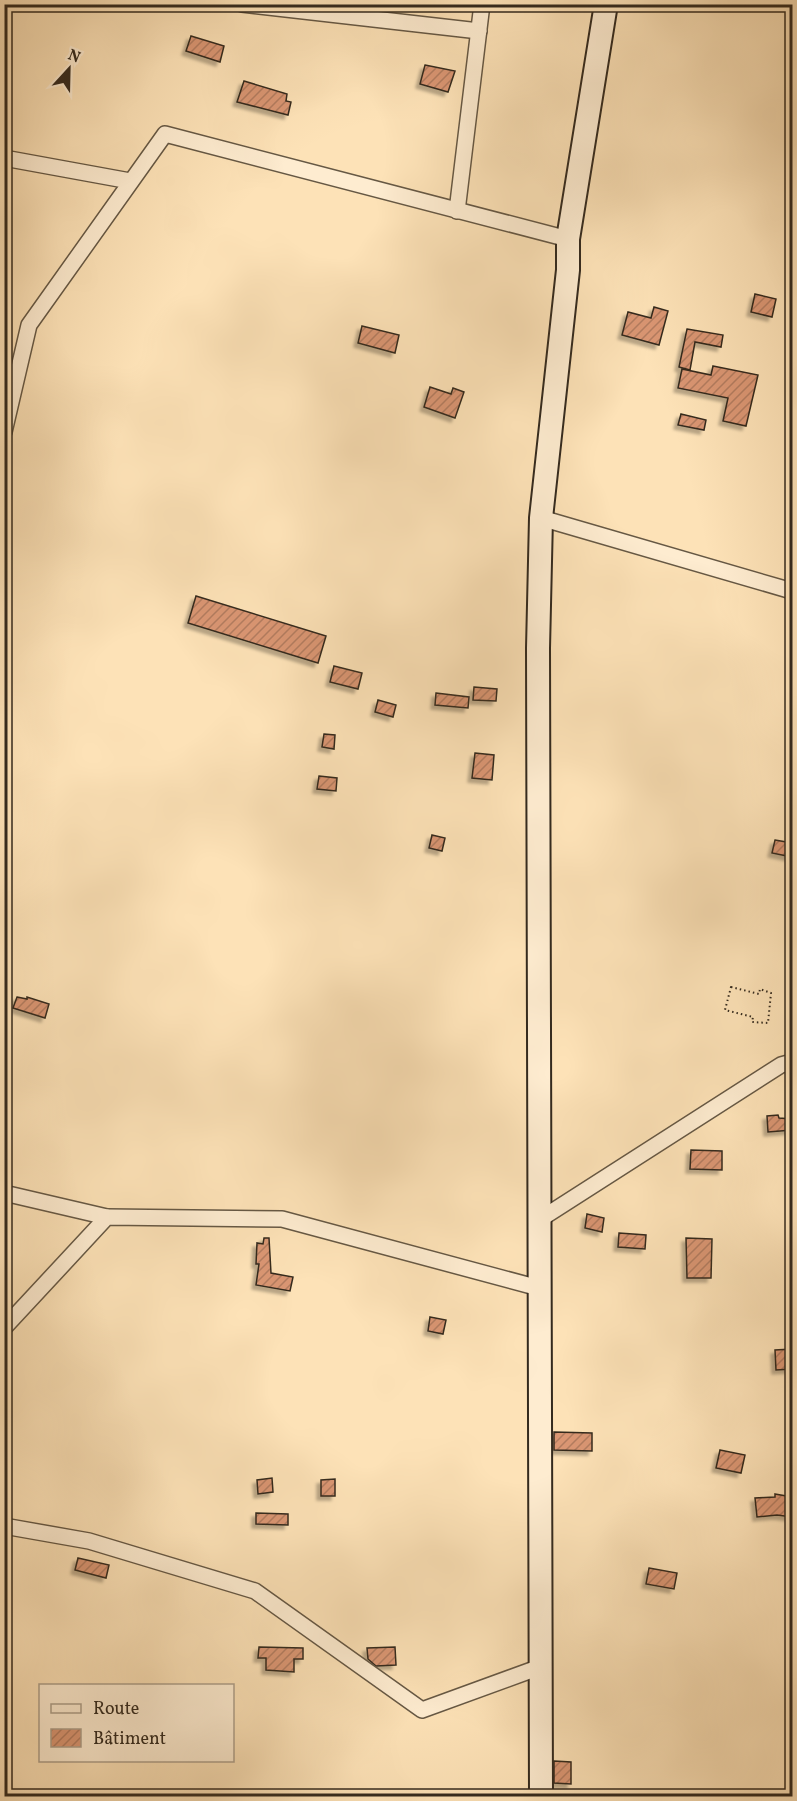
<svg xmlns="http://www.w3.org/2000/svg" width="797" height="1801" viewBox="0 0 797 1801" font-family="Vollkorn,serif">
<style>
.building{fill:url(#building-hatch);stroke:#342a1e;stroke-width:1.5;filter:url(#shadow)}
.lines{fill:none;stroke-linecap:round;stroke-linejoin:round}
.minor-casing{stroke:#665844;stroke-width:18}
.secondary-casing{stroke:#342a1e;stroke-width:26}
.path{stroke:#342a1e;stroke-width:2;stroke-dasharray:1.5 3;stroke-linecap:butt}
.minor{stroke:#feecd0;stroke-width:15}
.secondary{stroke:#feecd0;stroke-width:22}
</style>
<defs>
<pattern id="building-hatch" width="6" height="6" patternUnits="userSpaceOnUse" patternTransform="scale(1.5)"><rect width="6" height="6" fill="#da9673"/><path d="M-1 1l2-2M0 6l6-6M5 7l2-2" fill="none" stroke="#b27b5e"/></pattern>
<filter id="shadow"><feDropShadow dx="-4" dy="4" stdDeviation="1.5" flood-color="#0004"/></filter>
</defs>
<rect width="100%" height="100%" fill="#fde2b7"/>
<filter id="stains"><feTurbulence type="fractalNoise" baseFrequency=".00333" numOctaves="4"/><feColorMatrix values="0 0 0 0 .2 0 0 0 0 .09 0 0 0 0 .02 0 0 0 .5 -.17"/></filter>
<radialGradient id="worn" r=".72"><stop offset=".6" stop-color="#630" stop-opacity="0"/><stop offset="1" stop-color="#630" stop-opacity=".3"/></radialGradient>
<g class="building">
<polygon points="191,36 224,46 220,62 186,51"/>
<polygon points="425,65 455,71 448,92 420,84"/>
<polygon points="244,81 287,94 286,101 291,102 288,115 237,102"/>
<polygon points="755,294 776,299 772,317 751,312"/>
<polygon points="654,307 668,311 659,345 622,335 628,312 651,318"/>
<polygon points="362,326 399,335 395,353 358,343"/>
<polygon points="687,329 723,335 721,347 695,342 690,370 679,367"/>
<polygon points="713,366 758,375 746,426 723,421 728,398 678,388 682,369 711,375"/>
<polygon points="430,387 451,394 453,388 464,392 455,418 424,407"/>
<polygon points="681,414 706,420 704,430 678,425"/>
<polygon points="196,596 326,636 318,663 188,623"/>
<polygon points="334,666 362,673 358,689 330,682"/>
<polygon points="474,687 497,689 496,701 473,700"/>
<polygon points="436,693 469,697 468,708 435,705"/>
<polygon points="378,700 396,705 393,717 375,712"/>
<polygon points="324,734 335,735 334,749 322,747"/>
<polygon points="475,753 494,755 492,780 472,778"/>
<polygon points="319,776 337,778 336,791 317,789"/>
<polygon points="432,835 445,838 442,851 429,848"/>
<polygon points="775,840 792,843 792,857 772,853"/>
<polygon points="17,997 27,999 27,997 49,1004 45,1018 13,1008"/>
<polygon points="778,1115 779,1118 792,1119 792,1130 768,1132 767,1116"/>
<polygon points="691,1150 722,1151 722,1170 690,1169"/>
<polygon points="587,1214 604,1218 602,1232 585,1228"/>
<polygon points="619,1233 646,1235 645,1249 618,1247"/>
<polygon points="264,1238 269,1238 271,1273 293,1277 290,1291 256,1285 259,1264 256,1264 257,1243 263,1244"/>
<polygon points="686,1238 712,1239 711,1278 687,1278"/>
<polygon points="430,1317 446,1320 443,1334 428,1331"/>
<polygon points="792,1349 792,1369 776,1370 775,1350"/>
<polygon points="554,1432 592,1433 592,1451 554,1450"/>
<polygon points="720,1450 745,1455 741,1473 716,1468"/>
<polygon points="272,1478 273,1492 258,1494 257,1480"/>
<polygon points="335,1479 335,1496 321,1496 321,1480"/>
<polygon points="775,1494 792,1497 792,1517 777,1515 757,1517 755,1498 775,1497"/>
<polygon points="256,1513 288,1514 288,1525 256,1524"/>
<polygon points="78,1558 109,1565 106,1578 75,1570"/>
<polygon points="649,1568 677,1573 674,1589 646,1584"/>
<polygon points="259,1647 303,1648 303,1659 294,1659 294,1672 266,1670 266,1658 258,1658"/>
<polygon points="395,1647 396,1665 376,1666 368,1659 367,1648"/>
<polygon points="554,1761 571,1762 571,1784 554,1783"/>
</g>
<g class="lines">
<defs>
<g id="minor">
<polyline points="242,4 479,31"/>
<polyline points="4,158 130,181"/>
<polyline points="457,211 482,4"/>
<polyline points="4,432 29,325 165,134 568,239"/>
<polyline points="541,518 792,591"/>
<polyline points="4,1193 107,1217"/>
<polyline points="539,1220 781,1065 792,1062"/>
<polyline points="4,1328 107,1217 282,1219 539,1288"/>
<polyline points="4,1526 89,1541 255,1591 422,1710 540,1667"/>
</g>
<polyline id="secondary" points="541,1796 538,648 541,518 568,270 568,239 606,4"/>
</defs>
<use href="#minor" class="minor-casing"/>
<use href="#secondary" class="secondary-casing"/>
<polygon class="path" points="731,987 759,994 760,989 771,993 768,1023 752,1022 753,1017 725,1010"/>
<use href="#minor" class="minor"/>
<use href="#secondary" class="secondary"/>
</g>
<rect width="797" height="1801" fill="none" stroke="#fde2b7" stroke-width="24"/>
<rect x="6" y="6" width="785" height="1789" fill="none" stroke="#342a1e" stroke-width="3"/>
<rect x="12" y="12" width="773" height="1777" fill="none" stroke="#342a1e" stroke-width="1.5"/>
<rect x="39" y="1684" width="195" height="78" fill="#feecd0" stroke="#ad9e89" stroke-width="1.5"/>
<rect x="51" y="1704" width="30" height="9" fill="#feecd0" stroke="#ad9e89" stroke-width="1.5"/>
<text x="93" y="1714" font-size="18" fill="#342a1e">Route</text>
<rect x="51" y="1729" width="30" height="18" fill="url(#building-hatch)" stroke="#ad9e89" stroke-width="1.5"/>
<text x="93" y="1744" font-size="18" fill="#342a1e">Bâtiment</text>
<g transform="translate(69 69) rotate(22)" stroke="#feecd0" stroke-width="4.5" paint-order="stroke">
<path d="M0-4.5L10 22L0 15L-10 22Z" fill="#342a1e"/>
<text y="-9" font-size="16" font-weight="bold" text-anchor="middle" fill="#342a1e">N</text>
</g>
<rect width="100%" height="100%" filter="url(#stains)"/>
<rect width="100%" height="100%" fill="url(#worn)"/>
</svg>
